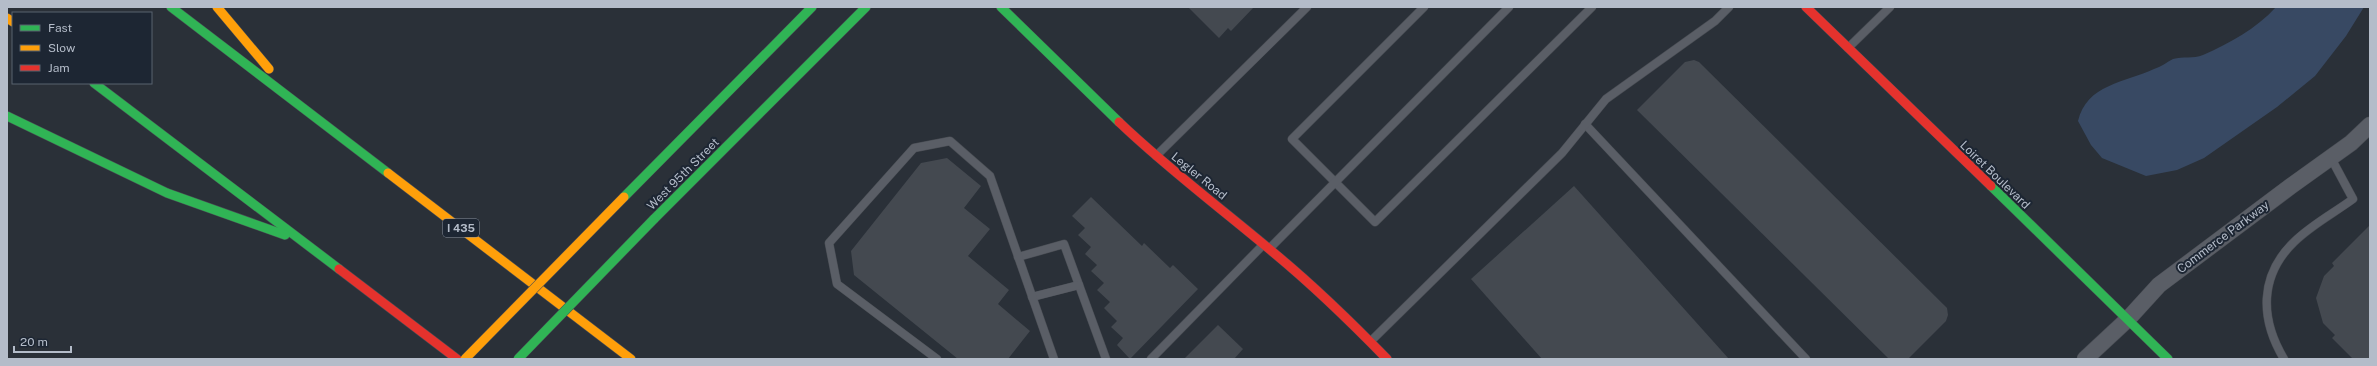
<svg xmlns="http://www.w3.org/2000/svg" width="2377" height="366" viewBox="0 0 2377 366" font-family="'Public Sans',sans-serif">
<style>
.water{fill:#384963}
.building{fill:#444950}
.lines{fill:none;stroke-linecap:round;stroke-linejoin:round}
.lane-casing{stroke:#484c53;stroke-width:9}
.street-casing{stroke:#484c53;stroke-width:17}
.fast-casing{stroke:#484c53;stroke-width:10}
.slow-casing{stroke:#484c53;stroke-width:10}
.jam-casing{stroke:#484c53;stroke-width:10}
.lane{stroke:#5a5e66;stroke-width:8}
.street{stroke:#5a5e66;stroke-width:16}
.fast{stroke:#30b455;stroke-width:9}
.slow{stroke:#ff9f0a;stroke-width:9}
.jam{stroke:#e5322d;stroke-width:9}
.fast-bridge-casing{stroke:#484c53;stroke-width:10;stroke-linecap:butt}
.slow-bridge-casing{stroke:#484c53;stroke-width:10;stroke-linecap:butt}
.fast-bridge{stroke:#30b455;stroke-width:9}
.slow-bridge{stroke:#ff9f0a;stroke-width:9}
.labels{text-anchor:middle;stroke-width:4;stroke-linejoin:round;paint-order:stroke}
.shield{fill:#1d2633;stroke:#878f9c;stroke-width:1}
.shield-label{font-size:11px;font-weight:bold;fill:#b4bcc9}
.street-label{font-size:12px;fill:#b4bcc9;stroke:#1d2633}
</style>
<rect width="100%" height="100%" fill="#2a3038"/>
<path class="water" d="M 2276,7 L 2364,7 L 2346,36 L 2315,76 L 2277,107 L 2204,158 L 2177,170 L 2146,176 L 2102,158 L 2091,145 L 2078,121 C 2087,84 2124,83 2154,69 C 2161,67 2167,62 2173,59 C 2183,56 2193,59 2203,55 C 2230,43 2256,29 2276,7 Z"/>
<g class="building">
<polygon points="1188,7 1254,7 1231,31 1228,28 1219,38"/>
<polygon points="1694,60 1699,62 1947,308 1948,315 1946,321 1908,359 1889,359 1637,110 1685,62"/>
<polygon points="947,158 981,186 964,208 990,229 968,256 1009,290 998,304 1030,331 1008,359 958,359 854,275 851,251 921,163"/>
<polygon points="1574,186 1729,359 1542,359 1471,279"/>
<polygon points="1091,197 1142,246 1144,243 1170,268 1173,265 1198,289 1130,359 1117,345 1123,338 1111,327 1117,321 1104,308 1110,302 1097,290 1104,283 1091,271 1097,265 1085,254 1091,247 1078,235 1085,228 1072,216"/>
<polygon points="2370,225 2370,359 2353,359 2332,338 2335,335 2323,323 2316,298 2324,276 2334,266 2332,263"/>
<polygon points="1218,325 1243,349 1234,359 1184,359"/>
</g>
<g class="lines">
<defs>
<g id="lane">
<polyline points="1424,7 1292,139 1375,222 1592,7"/>
<polyline points="1848,48 1890,7"/>
<polyline points="1585,124 1806,359"/>
<polyline points="1156,156 1307,7"/>
<polyline points="1270,248 1509,7"/>
<polyline points="1018,257 1064,244 1106,359"/>
<polyline points="1032,297 1079,285"/>
<polyline points="1371,341 1562,153 1606,99 1715,21 1729,7"/>
<polyline points="937,359 837,284 829,243 914,148 950,141 990,176 1054,359"/>
<polyline points="1151,359 1263,245"/>
<path d="M 2284,359 C 2260,319 2259,276 2294,242 C 2311,225 2334,213 2353,199 L 2331,158"/>
</g>
<polyline id="street" points="2085,359 2128,319 2159,285 2291,186 2351,143 2370,125"/>
<g id="fast">
<polyline points="171,7 388,173"/>
<polyline points="1001,7 1119,122"/>
<polyline points="94,83 339,269"/>
<polyline points="7,116 167,193 285,235"/>
<polyline points="1991,186 2168,359"/>
<polyline points="624,197 812,7"/>
<polyline points="654,219 866,7"/>
</g>
<g id="slow">
<polyline points="217,7 269,69"/>
<polyline points="7,18 13,22"/>
<polyline points="388,173 631,359"/>
</g>
<g id="jam">
<polyline points="1806,7 1991,186"/>
<path d="M 1119,122 C 1168,169 1222,209 1274,253 C 1314,286 1351,322 1387,359"/>
<polyline points="339,269 457,359"/>
</g>
</defs>
<use href="#lane" class="lane-casing"/>
<use href="#street" class="street-casing"/>
<use href="#fast" class="fast-casing"/>
<use href="#slow" class="slow-casing"/>
<use href="#jam" class="jam-casing"/>
<use href="#lane" class="lane"/>
<use href="#street" class="street"/>
<use href="#fast" class="fast"/>
<use href="#slow" class="slow"/>
<use href="#jam" class="jam"/>
<defs>
<polyline id="fast-bridge" points="518,359 654,219"/>
<polyline id="slow-bridge" points="465,359 624,197"/>
</defs>
<use href="#fast-bridge" class="fast-bridge-casing"/>
<use href="#slow-bridge" class="slow-bridge-casing"/>
<use href="#fast-bridge" class="fast-bridge"/>
<use href="#slow-bridge" class="slow-bridge"/>
</g>
<g class="labels">
<rect class="shield" x="443" y="219" width="36" height="18" rx="3"/>
<g class="shield-label">
<text x="461" y="232">I 435</text>
</g>
<g class="street-label">
<text transform="translate(683 174) rotate(-45)" y="4">West 95th Street</text>
<text transform="translate(1995 175) rotate(44)" y="4">Loiret Boulevard</text>
<text transform="translate(1199 176) rotate(39)" y="4">Legler Road</text>
<text transform="translate(2223 237) rotate(-37)" y="4">Commerce Parkway</text>
</g>
</g>
<rect width="2377" height="366" fill="none" stroke="#b4bcc9" stroke-width="16"/>
<rect x="12" y="12" width="140" height="72" fill="#1d2633" stroke="#59626f"/>
<rect x="20" y="25" width="20" height="6" fill="#30b455" stroke="#59626f"/>
<text x="48" y="32" font-size="12" fill="#b4bcc9">Fast</text>
<rect x="20" y="45" width="20" height="6" fill="#ff9f0a" stroke="#59626f"/>
<text x="48" y="52" font-size="12" fill="#b4bcc9">Slow</text>
<rect x="20" y="65" width="20" height="6" fill="#e5322d" stroke="#59626f"/>
<text x="48" y="72" font-size="12" fill="#b4bcc9">Jam</text>
<path d="M14 346v6h57v-6" fill="none" stroke="#b4bcc9" stroke-width="2"/>
<text x="20" y="346" font-size="12" fill="#b4bcc9" stroke="#1d2633" stroke-width="3" paint-order="stroke">20 m</text>
</svg>
